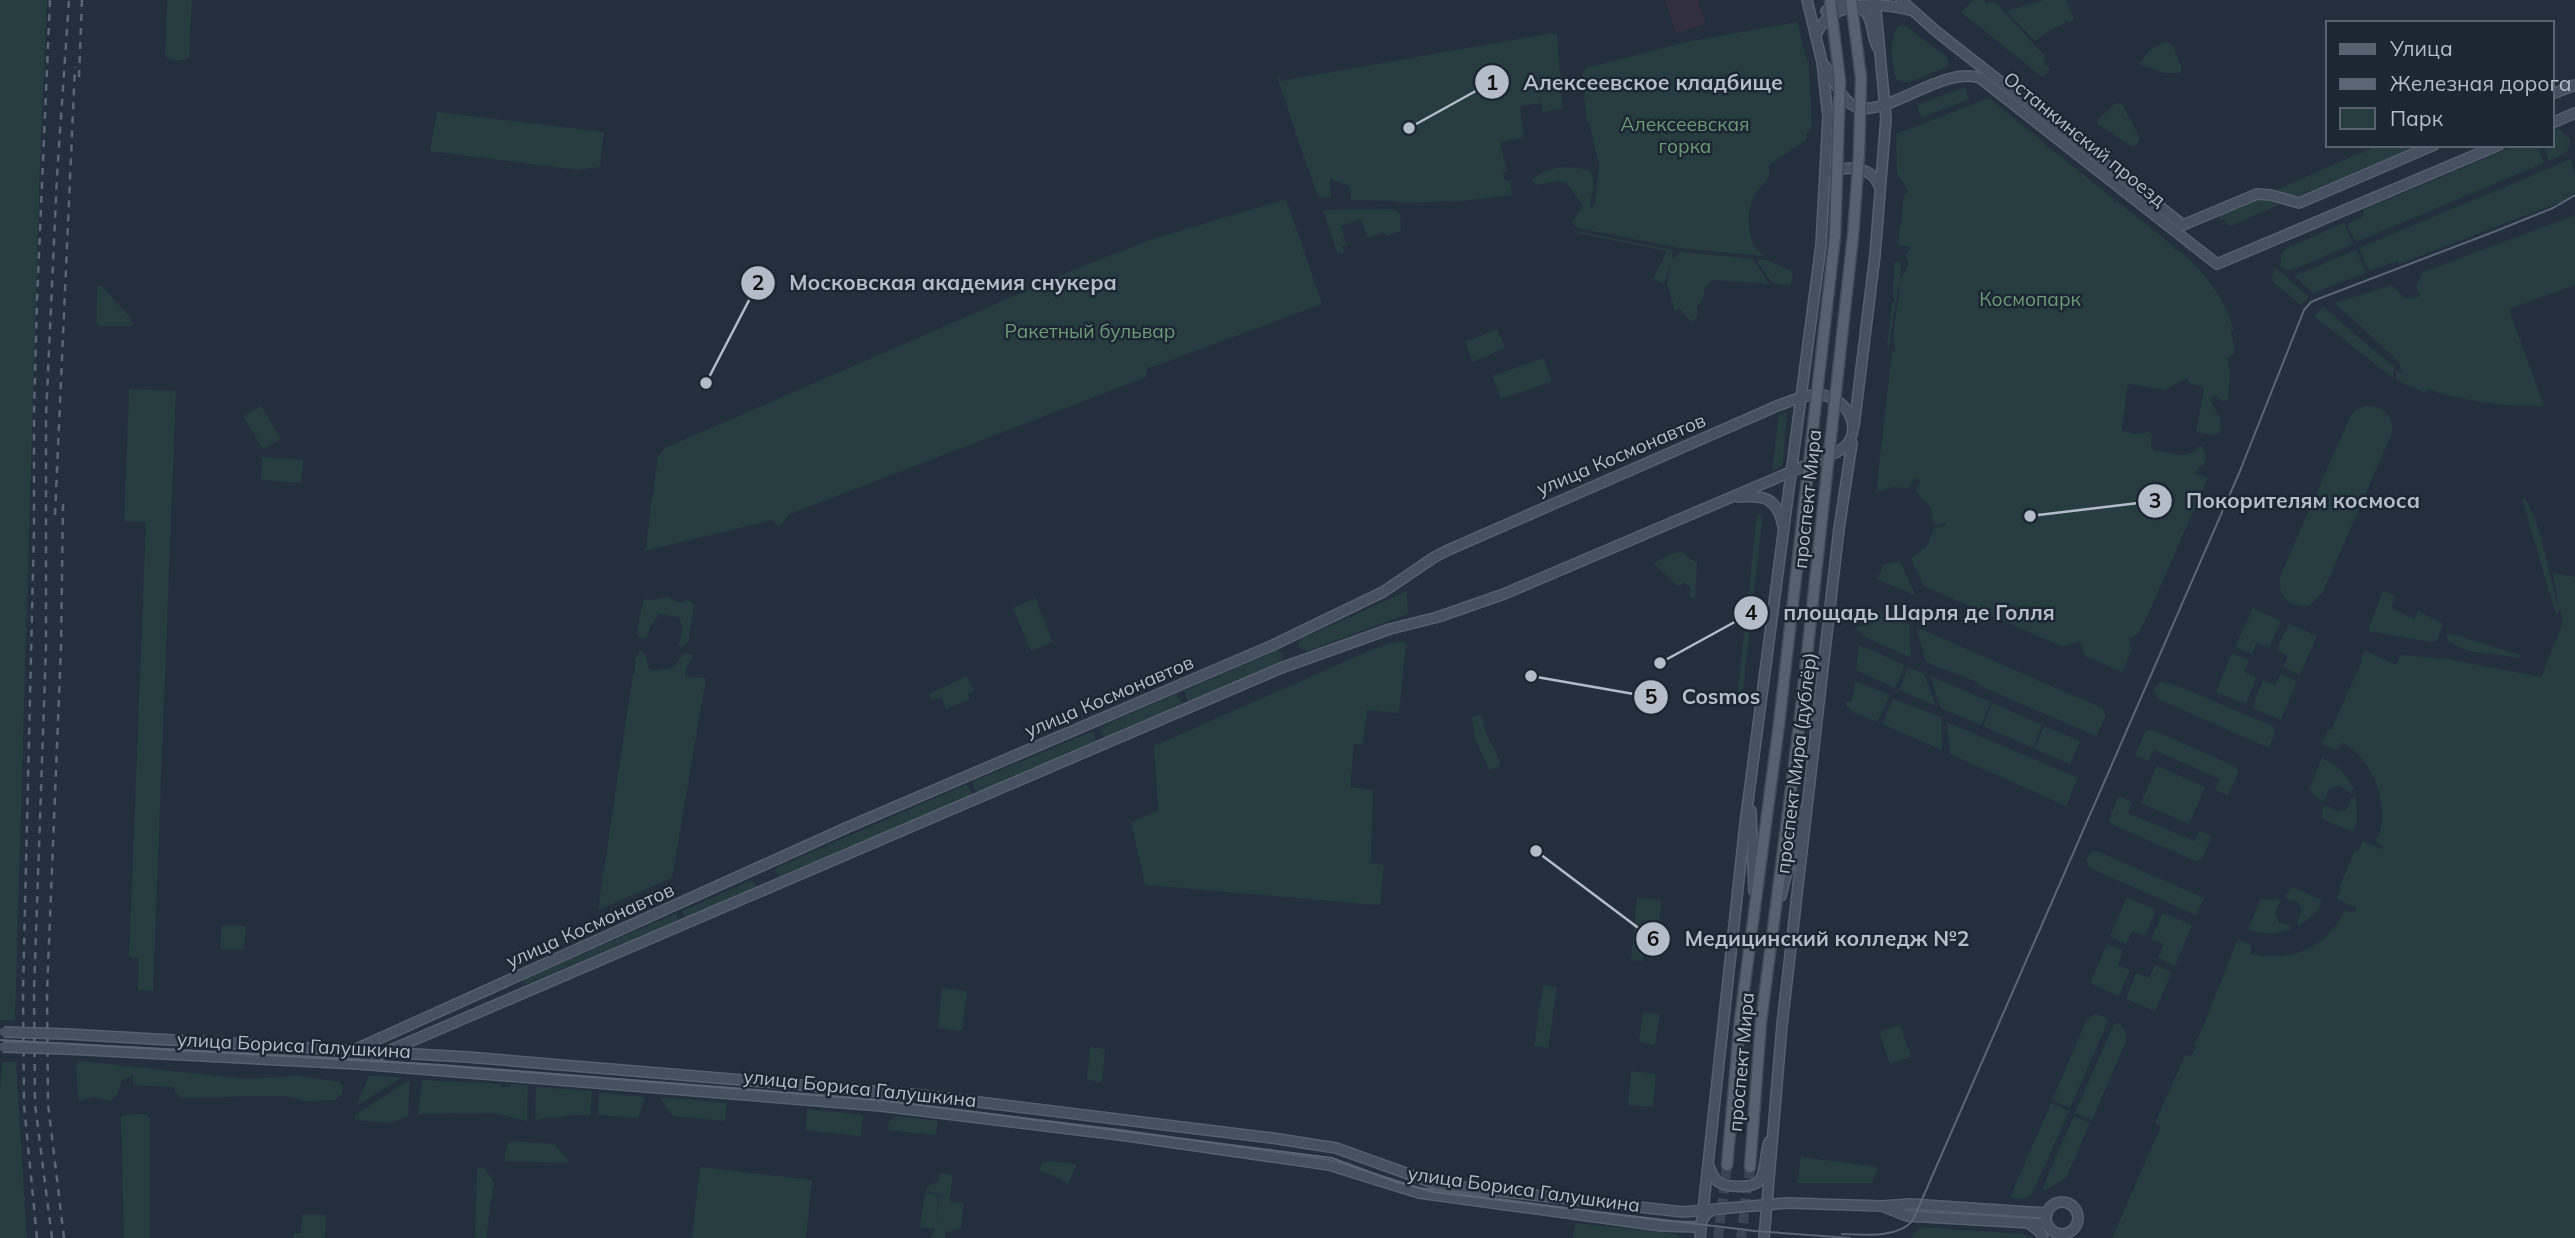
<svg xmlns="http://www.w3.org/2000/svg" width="2575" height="1238" viewBox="0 0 2575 1238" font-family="Mulish,sans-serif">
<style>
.medical{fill:#32303f}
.green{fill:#263c3f}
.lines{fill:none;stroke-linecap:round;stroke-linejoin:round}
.primary-tunnel{stroke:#3a4453;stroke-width:10;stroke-dasharray:10 5;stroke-linecap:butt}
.secondary-casing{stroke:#565f6c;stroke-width:12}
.primary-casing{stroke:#414a57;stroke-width:13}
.secondary{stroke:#465061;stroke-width:9}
.primary{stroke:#56606e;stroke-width:10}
.tram{stroke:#5a6575;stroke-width:2}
.rail{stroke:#5a6575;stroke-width:2.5;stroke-dasharray:7 7;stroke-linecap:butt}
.secondary-bridge-casing{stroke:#565f6c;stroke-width:12;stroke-linecap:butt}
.primary-bridge-casing{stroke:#414a57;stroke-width:13;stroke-linecap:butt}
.secondary-bridge{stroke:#465061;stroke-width:9}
.primary-bridge{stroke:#56606e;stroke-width:10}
.labels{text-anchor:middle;stroke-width:5;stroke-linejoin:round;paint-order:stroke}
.park-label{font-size:19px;fill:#6b9a76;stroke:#1d2633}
.street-label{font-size:19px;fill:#b4bcc9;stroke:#1d2633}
.leader{fill:none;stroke:#b4bcc9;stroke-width:2.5}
.callout-dot{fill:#b4bcc9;stroke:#1d2633;stroke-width:2.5}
.mark-label{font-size:21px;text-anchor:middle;font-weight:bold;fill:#111}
.callout-label{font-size:21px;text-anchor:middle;font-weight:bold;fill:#b4bcc9;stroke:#1d2633;stroke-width:5;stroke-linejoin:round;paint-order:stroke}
</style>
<rect width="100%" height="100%" fill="#242f3e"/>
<polygon class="medical" points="1665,0 1698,0 1706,24 1676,33"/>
<g class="green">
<polygon points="0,0 47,0 39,192 15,1020 0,1020"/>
<path d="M 167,0 L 192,0 L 189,58 C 180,61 173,62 165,56 Z"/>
<polygon points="1973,0 1984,0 1986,4 1993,1 1996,3 2045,56 2044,62 2050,70 2042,77 1961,12"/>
<polygon points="2043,0 2066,0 2075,20 2068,22 2064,20 2066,23 2052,29 2035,41 2006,11"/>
<path d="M 1797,22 L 1809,67 L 1812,128 L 1806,135 L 1806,140 L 1769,165 C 1769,169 1770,173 1769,176 C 1767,181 1761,186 1758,190 C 1745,210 1744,242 1765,256 L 1679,248 L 1577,228 L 1572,222 L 1583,206 L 1567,183 L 1559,181 L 1535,185 L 1532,180 C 1549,164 1568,166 1589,170 C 1599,184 1589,194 1590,208 L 1595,204 L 1599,165 L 1589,122 L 1587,122 L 1582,75 L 1586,68 L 1686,42 Z"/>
<path d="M 1900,25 L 1906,26 L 1946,57 L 1949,62 L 1947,67 L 1908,83 L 1897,80 C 1891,68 1888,32 1900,25 Z"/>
<polygon points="1552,33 1557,35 1563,109 1543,112 1541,103 1520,106 1524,138 1500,142 1507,171 1503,172 1505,181 1510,181 1512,195 1461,201 1402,203 1394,201 1351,200 1349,186 1330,179 1331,198 1318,197 1277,77 1280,77 1281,81"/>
<polygon points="2165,41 2173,45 2181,66 2181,73 2164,73 2139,64 2149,51"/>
<polygon points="1965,87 1969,99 1921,118 1917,105"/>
<path d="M 1989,98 L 2047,145 L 2045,148 L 2049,147 L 2115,200 L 2113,203 L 2117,201 L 2175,247 L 2173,250 L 2177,249 C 2206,274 2222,293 2234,330 L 2231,332 L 2236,353 L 2227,358 L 2230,371 L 2228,400 L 2221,401 L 2216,395 L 2210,400 C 2216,411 2223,420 2220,433 L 2213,435 L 2196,432 L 2204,389 L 2201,386 L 2190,384 L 2187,378 L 2165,390 L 2129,384 L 2127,388 L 2122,430 L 2134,434 L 2149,432 L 2152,434 L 2151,446 L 2154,451 C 2170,452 2190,461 2199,446 L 2202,446 L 2206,457 L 2204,464 L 2194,473 L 2208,478 L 2147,617 L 2138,634 L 2129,639 L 2132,650 L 2122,672 L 2085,656 L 2080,641 L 2063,647 L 1924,586 L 1911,559 L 1927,546 L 1934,528 L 1944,526 L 1945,523 L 1934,525 L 1930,506 L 1915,491 L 1921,480 L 1914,478 L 1909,488 L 1892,487 L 1876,493 L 1892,352 L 1896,350 C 1889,328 1901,305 1899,283 L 1889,345 L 1887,346 L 1892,303 L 1894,302 L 1895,297 L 1893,297 L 1894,262 L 1901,262 L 1900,281 L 1909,264 L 1906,256 L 1911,247 L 1898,245 L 1904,195 L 1909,191 L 1897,174 L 1896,134 Z"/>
<polygon points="2116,103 2122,104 2140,138 2136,146 2131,146 2098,124 2098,119"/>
<polygon points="437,112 604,132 600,167 578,170 430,151"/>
<path d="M 2560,129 L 2570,140 C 2571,154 2560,156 2549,161 L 2543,145 L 2552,145 L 2552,130 Z"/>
<polygon points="2378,145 2420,145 2298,196 2292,197 2274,191"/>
<polygon points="2517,145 2537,145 2544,163 2356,242 2347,224 2364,216 2363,210"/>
<polygon points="2571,159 2575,175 2575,192 2566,200 2399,264 2398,261 2369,271 2359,248"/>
<polygon points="2264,197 2284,203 2230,226 2216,215 2254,199"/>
<polygon points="1286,199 1322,304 1147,369 1146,377 790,514 779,527 772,520 645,551 658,457 665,448 1083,266 1156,238"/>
<polygon points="1394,209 1400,215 1401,231 1386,236 1384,232 1359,240 1367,236 1361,219 1341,226 1346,243 1354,242 1342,246 1344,253 1337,252 1323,210"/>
<path d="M 2575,215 L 2575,285 L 2509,309 L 2544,406 C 2505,407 2464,401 2427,389 L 2426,393 L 2396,380 L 2396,370 L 2403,374 L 2399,362 L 2335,303 L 2392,285 L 2406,299 L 2420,296 L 2416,287 L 2423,272 Z"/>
<polygon points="2344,223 2353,244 2292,270 2288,271 2280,266 2282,253 2287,248"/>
<polygon points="1577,231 1672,250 1673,259 1680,252 1753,259 1769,284 1712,280 1705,287 1702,302 1697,306 1698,314 1694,321 1690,321 1680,309 1675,310 1667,284 1670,267 1664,284 1653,279 1667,251 1577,233"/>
<polygon points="2356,250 2366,273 2313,293 2294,276"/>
<polygon points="1756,259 1767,260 1793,272 1791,285 1772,283"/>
<polygon points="2275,267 2309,297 2301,305 2274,283 2272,278"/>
<path d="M 101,285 L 131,318 L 133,326 L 98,326 C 94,315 99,300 97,286 Z"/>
<polygon points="2323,307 2394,367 2393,378 2314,316"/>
<polygon points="1497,329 1505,348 1473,362 1465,342"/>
<polygon points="1543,358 1552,381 1501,399 1492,376"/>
<polygon points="129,389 176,391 153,991 138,990 139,958 129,957 146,522 124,521"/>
<polygon points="261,406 281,439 263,449 243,416"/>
<path d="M 2365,406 C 2382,405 2394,415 2392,433 L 2323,592 L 2310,605 C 2290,611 2275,593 2281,574 L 2350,417 L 2356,410 Z"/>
<polygon points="1787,412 1783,462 1781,467 1772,471 1779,415"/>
<polygon points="262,457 303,460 301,483 261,480"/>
<path d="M 2525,498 C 2544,530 2547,572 2559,607 L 2553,575 L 2555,573 L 2575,577 L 2575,1238 L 2112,1238 L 2161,1126 L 2155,1123 L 2185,1055 L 2191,1057 L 2196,1046 L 2194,1044 L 2200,1034 L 2238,939 L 2251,945 L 2251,954 C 2290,963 2327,948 2345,910 L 2355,913 L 2356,908 L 2337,899 L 2341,889 L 2339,888 L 2355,850 L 2358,851 L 2363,841 L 2382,849 L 2383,846 L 2375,841 C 2377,838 2379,835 2380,832 C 2388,798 2372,760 2343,743 L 2336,750 L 2322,744 L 2328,730 L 2331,730 L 2361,663 L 2364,650 L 2396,665 L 2401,655 L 2448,659 L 2541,677 L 2563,622 L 2560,610 L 2556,615 L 2522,499 Z"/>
<polygon points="1757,514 1761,515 1762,522 1742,699 1737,699"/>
<polygon points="1682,552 1697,563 1695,599 1689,596 1691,590 1688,585 1683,583 1678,586 1653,563 1674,553"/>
<polygon points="1900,562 1916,596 1877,579 1884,564"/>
<polygon points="1407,591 1408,614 1307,651 1298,647 1301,639"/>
<polygon points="2383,591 2396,596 2391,608 2414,619 2418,611 2443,624 2437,640 2432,642 2368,631"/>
<polygon points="667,597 680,603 687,600 694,604 689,640 681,648 679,645 683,629 679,617 659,614 650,627 647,638 641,639 636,633 644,599 652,600"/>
<polygon points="1035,598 1053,642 1031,651 1013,608"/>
<polygon points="1870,607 1909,624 1911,658 1861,635 1861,632 1856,628 1862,625 1864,611"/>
<polygon points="2253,608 2281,621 2269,648 2257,642 2252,654 2235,647"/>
<polygon points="2289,624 2317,636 2300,675 2283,667 2288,656 2276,650"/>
<path d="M 1916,627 L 2102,708 L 2106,716 L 2096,736 L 1978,685 L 1979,683 C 1961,675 1944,670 1926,662 Z"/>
<polygon points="2449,633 2520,655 2521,658 2468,651 2448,641 2446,637"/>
<polygon points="1400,641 1406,643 1399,713 1367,710 1363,744 1354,744 1350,787 1373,790 1371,863 1384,865 1380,905 1145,885 1131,822 1158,811 1154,746 1378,647"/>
<polygon points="1859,645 1905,665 1895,688 1856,670"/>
<polygon points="640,650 644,652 649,669 653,671 673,668 684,653 692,654 693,658 686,667 685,677 706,678 672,878 598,910 633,674 635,674 635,660"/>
<polygon points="1277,650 1283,654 1281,662 1188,702 1184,691"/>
<polygon points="2232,653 2249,660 2244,672 2256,677 2246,704 2216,692"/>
<polygon points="1908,667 1924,674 1936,706 1899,690"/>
<polygon points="2281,674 2297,681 2281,720 2252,708 2263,680 2275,685"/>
<polygon points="967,676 974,691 968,694 970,699 946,709 941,697 932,700 929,694"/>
<polygon points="1930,676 1991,702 1981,725 1941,708"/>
<polygon points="1855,681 1890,695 1877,722 1855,713 1846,706 1846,702 1852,701"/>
<polygon points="2161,682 2178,686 2272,726 2276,731 2269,748 2158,699 2154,689"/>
<polygon points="1177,693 1182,704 1104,738 1099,728"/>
<polygon points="1893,699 1941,717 1942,750 1882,724"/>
<polygon points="1992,703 2042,725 2033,748 1983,726"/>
<polygon points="1482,715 1485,731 1501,763 1496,768 1489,770 1475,738 1472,717"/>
<polygon points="1947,722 2078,778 2066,806 1950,754"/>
<polygon points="2044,726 2080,741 2070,764 2035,749"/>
<polygon points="2151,729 2236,767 2238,773 2228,795 2215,790 2220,779 2154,750 2148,761 2135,755 2145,732"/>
<polygon points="1093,731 1097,741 976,793 972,782"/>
<path d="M 2322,758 C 2336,764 2347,775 2354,790 L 2349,792 L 2339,785 L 2329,789 L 2325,799 L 2321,801 L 2309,789 Z"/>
<polygon points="2157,766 2205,787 2189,824 2141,803"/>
<polygon points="967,784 972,795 782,876 779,876 775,871 778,867"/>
<polygon points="2119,796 2132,802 2128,813 2194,841 2199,831 2212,836 2202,859 2195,861 2111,824 2109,819"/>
<polygon points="2356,797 2357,821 2353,832 2322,819 2323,807 2327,806 2337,812 2347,809 2351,798"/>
<polygon points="2092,851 2099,852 2204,898 2196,915 2090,868 2086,859"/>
<polygon points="752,880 756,885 755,889 685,918 682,911"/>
<polygon points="2292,887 2322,900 2318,911 2299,926 2297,922 2302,912 2298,902 2287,899 2285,896"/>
<polygon points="2127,897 2156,910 2145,936 2132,931 2126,944 2110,936"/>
<polygon points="1637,898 1661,900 1657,946 1645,945 1643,961 1631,960"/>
<path d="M 2261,898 L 2269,900 L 2278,899 L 2280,902 L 2275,913 L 2279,923 L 2291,925 L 2292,929 C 2277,934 2262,935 2248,929 Z"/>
<polygon points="676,913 679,920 526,984 524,983 524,980"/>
<polygon points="2163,913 2192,925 2175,966 2158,958 2164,944 2151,939"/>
<polygon points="222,925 246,926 244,950 220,949"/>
<polygon points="2107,944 2123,951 2117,965 2130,970 2119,996 2090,983"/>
<polygon points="2155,965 2172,972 2155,1011 2126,999 2136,973 2149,978"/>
<polygon points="1543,985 1557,987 1548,1048 1534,1046"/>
<polygon points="942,988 967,991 962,1031 938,1028"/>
<polygon points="1643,1012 1660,1014 1655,1045 1639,1042"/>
<polygon points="2096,1014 2105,1017 2108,1021 2070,1108 2052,1100 2087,1019"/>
<polygon points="2119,1023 2126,1032 2126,1042 2092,1120 2075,1113 2114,1024"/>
<polygon points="1900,1025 1911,1057 1890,1064 1879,1032"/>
<polygon points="1090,1047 1105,1049 1102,1082 1087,1080"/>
<path d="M 79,1061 L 246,1079 L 299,1076 L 339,1082 L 343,1086 L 342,1093 L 335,1100 C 327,1100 321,1101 313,1101 C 303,1102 291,1096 281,1096 C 247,1095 215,1098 181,1098 L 175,1092 L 174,1087 L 133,1085 L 133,1075 L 122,1080 L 118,1093 L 111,1101 L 94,1097 L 78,1101 L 76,1063 Z"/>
<polygon points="2,1062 16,1062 27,1238 0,1238 0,1087"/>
<polygon points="1631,1071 1656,1074 1653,1107 1628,1105"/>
<polygon points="369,1076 403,1077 356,1106"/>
<polygon points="410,1080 408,1116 392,1123 355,1120 355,1115"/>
<polygon points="422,1080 501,1084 501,1087 510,1087 511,1084 528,1085 527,1121 494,1113 418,1114"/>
<polygon points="536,1087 592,1091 590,1115 570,1115 535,1120"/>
<polygon points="599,1093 645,1097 638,1118 597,1115"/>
<polygon points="659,1097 727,1103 725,1121 673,1116"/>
<polygon points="2051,1103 2069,1111 2032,1194 2023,1199 2012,1198 2011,1195"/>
<polygon points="807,1109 863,1115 861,1136 805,1130"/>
<polygon points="147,1114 150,1120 150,1238 124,1238 121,1117 124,1115"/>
<polygon points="896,1116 938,1121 936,1135 888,1130 889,1121"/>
<polygon points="2074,1116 2090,1123 2066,1178 2044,1191 2043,1187"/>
<polygon points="511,1141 555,1144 570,1163 504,1161 507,1145"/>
<polygon points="1801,1157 1878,1167 1872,1183 1797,1183"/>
<polygon points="1046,1161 1077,1164 1068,1185 1061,1179 1039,1170 1042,1163"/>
<polygon points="700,1167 812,1180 806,1238 692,1238"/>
<polygon points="477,1168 484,1168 494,1182 486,1238 472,1238 475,1237"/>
<polygon points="940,1173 953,1175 949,1201 964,1203 961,1229 946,1232 945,1238 930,1238 935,1229 920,1227 925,1193 939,1195 936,1222 940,1194 925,1191 929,1185 939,1182"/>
<polygon points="302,1214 326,1215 325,1238 294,1238 294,1233 301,1233"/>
<polygon points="1575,1223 1677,1234 1682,1238 1573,1238"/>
<polygon points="1920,1227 2024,1234 2032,1238 1911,1238"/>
</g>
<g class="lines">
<g class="primary-tunnel">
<polyline points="1718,1238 1727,1165"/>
<polyline points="1741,1238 1750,1167"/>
</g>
<defs>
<g id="secondary">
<polyline points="1901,0 1937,32 2183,225 2257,194 2271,195 2299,203 2434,145"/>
<path d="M 1854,6 C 1876,11 1869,33 1878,48"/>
<polyline points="1826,11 1842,0"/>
<path d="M 1817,33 C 1832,0 1877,2 1910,10"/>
<path d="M 1825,66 C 1833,78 1841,99 1854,106 C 1882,121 1942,65 1980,78 L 2217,264 L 2499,145"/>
<polyline points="2552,94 2575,85"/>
<polyline points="2552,123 2575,113"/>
<path d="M 1832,172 C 1849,165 1872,167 1879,186"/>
<polyline points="1854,426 1875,255 1886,118 1875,0"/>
<path d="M 1738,497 C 1764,495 1777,497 1783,526"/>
<polyline points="1751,811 1754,891"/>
<polyline points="1781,896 1802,811"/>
<polyline points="67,1034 467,1057 921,1095 1272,1138 1336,1148 1436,1184 1683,1212 1787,1203 1882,1206 1910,1204 2047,1213"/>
<polyline points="67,1049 358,1064 881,1106 1120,1135 1329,1165 1419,1193 1661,1226 1694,1227 1699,1226 1706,1214 1712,1210"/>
<path d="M 354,1050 L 848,827 L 1271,646 L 1383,592 L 1433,558 L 1446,551 L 1777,406 C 1791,401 1806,393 1821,395 C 1849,397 1869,437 1835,453 L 1504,594 L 1438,617 L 1390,629 L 1281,668 L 358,1064"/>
<path d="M 1709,1166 C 1711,1171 1713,1177 1717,1181 C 1726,1188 1753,1189 1760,1180 C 1766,1171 1765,1153 1769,1142"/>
<circle cx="2062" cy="1218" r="16"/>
<polyline points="1884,1207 1907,1216 2047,1224"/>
<polyline points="2030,1224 2041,1233 2043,1238"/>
<polyline points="1700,1238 1745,824 1821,245 1828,116 1822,62 1807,0"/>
<polyline points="1764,1238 1782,1025 1839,529 1852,443"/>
</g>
<g id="primary">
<polyline points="1727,1165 1740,1020 1779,724"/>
<polyline points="1750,1167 1761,1022 1799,727"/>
</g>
</defs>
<use href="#secondary" class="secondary-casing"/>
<use href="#primary" class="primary-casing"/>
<use href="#secondary" class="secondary"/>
<use href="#primary" class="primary"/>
<g class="tram">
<polyline points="0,1040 442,1065 882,1100 1332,1158 1397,1182 1434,1192 1755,1231 1850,1238"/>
<path d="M 1842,1234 C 1866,1235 1899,1238 1913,1220 L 2240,471 L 2304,310 L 2311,302 L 2318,299 L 2496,231 L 2553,208 L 2575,195"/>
</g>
<g class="rail">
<polyline points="79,77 82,0"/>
<polyline points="63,504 61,648 47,992 48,1104 64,1238"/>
<polyline points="55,515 75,67"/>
<polyline points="37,1238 24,1105 23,991 34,530 34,414 37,300 50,0"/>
<polyline points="52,1238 35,1104 34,991 46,647 46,416 57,176 69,0"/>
</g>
<defs>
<g id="secondary-bridge">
<polyline points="4,1032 67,1034"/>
<polyline points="3,1047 67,1049"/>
</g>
<g id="primary-bridge">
<polyline points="1779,724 1835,236 1840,81 1830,0"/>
<polyline points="1799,727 1853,236 1859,154 1861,78 1851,0"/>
</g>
</defs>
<use href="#secondary-bridge" class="secondary-bridge-casing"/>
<use href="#primary-bridge" class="primary-bridge-casing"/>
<use href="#secondary-bridge" class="secondary-bridge"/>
<use href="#primary-bridge" class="primary-bridge"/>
</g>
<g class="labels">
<g class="park-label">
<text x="1685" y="131">Алексеевская<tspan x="1685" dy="22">горка</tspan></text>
<text x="2030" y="306">Космопарк</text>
<text x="1090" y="338">Ракетный бульвар</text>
</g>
<g class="street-label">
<text transform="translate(2085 139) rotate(39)" y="7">Останкинский проезд</text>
<text transform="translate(1621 454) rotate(-23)" y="7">улица Космонавтов</text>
<text transform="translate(1807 499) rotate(-84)" y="7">проспект Мира</text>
<text transform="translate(1109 696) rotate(-23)" y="7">улица Космонавтов</text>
<text transform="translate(1796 763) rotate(-83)" y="7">проспект Мира (дублёр)</text>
<text transform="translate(590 925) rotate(-24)" y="7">улица Космонавтов</text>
<text transform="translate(294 1045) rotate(3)" y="7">улица Бориса Галушкина</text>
<text transform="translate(1741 1062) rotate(-85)" y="7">проспект Мира</text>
<text transform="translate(860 1088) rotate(6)" y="7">улица Бориса Галушкина</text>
<text transform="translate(1524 1189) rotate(8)" y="7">улица Бориса Галушкина</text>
</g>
</g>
<path class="leader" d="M1409 128L1492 82M706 383L758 283M2030 516L2155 501M1660 663L1751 613M1531 676L1651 697M1536 851L1653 939"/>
<g class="callout-dot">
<circle cx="1409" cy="128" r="7"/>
<circle cx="706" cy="383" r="7"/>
<circle cx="2030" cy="516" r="7"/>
<circle cx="1660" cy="663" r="7"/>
<circle cx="1531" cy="676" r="7"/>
<circle cx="1536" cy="851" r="7"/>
<circle cx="1492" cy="82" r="18"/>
<circle cx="758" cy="283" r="18"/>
<circle cx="2155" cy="501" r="18"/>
<circle cx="1751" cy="613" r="18"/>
<circle cx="1651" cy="697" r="18"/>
<circle cx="1653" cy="939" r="18"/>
</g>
<g class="mark-label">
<text x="1492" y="90">1</text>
<text x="758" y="290">2</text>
<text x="2155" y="508">3</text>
<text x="1751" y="620">4</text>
<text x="1651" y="704">5</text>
<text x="1653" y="946">6</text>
</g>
<g class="callout-label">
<text x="1653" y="90">Алексеевское кладбище</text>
<text x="953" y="290">Московская академия снукера</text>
<text x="2303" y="508">Покорителям космоса</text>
<text x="1919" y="620">площадь Шарля де Голля</text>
<text x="1721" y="704">Cosmos</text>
<text x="1827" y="946">Медицинский колледж №2</text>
</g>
<rect x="2326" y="21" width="228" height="126" fill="#1d2633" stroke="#59626f" stroke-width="2"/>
<rect x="2340" y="44" width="35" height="10" fill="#56606e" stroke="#59626f" stroke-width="2"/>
<text x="2390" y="56" font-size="21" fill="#b4bcc9">Улица</text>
<rect x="2340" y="79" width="35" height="10" fill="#5a6575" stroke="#59626f" stroke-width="2"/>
<text x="2390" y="91" font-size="21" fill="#b4bcc9">Железная дорога</text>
<rect x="2340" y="108" width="35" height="21" fill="#263c3f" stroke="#59626f" stroke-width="2"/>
<text x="2390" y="126" font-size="21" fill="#b4bcc9">Парк</text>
</svg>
